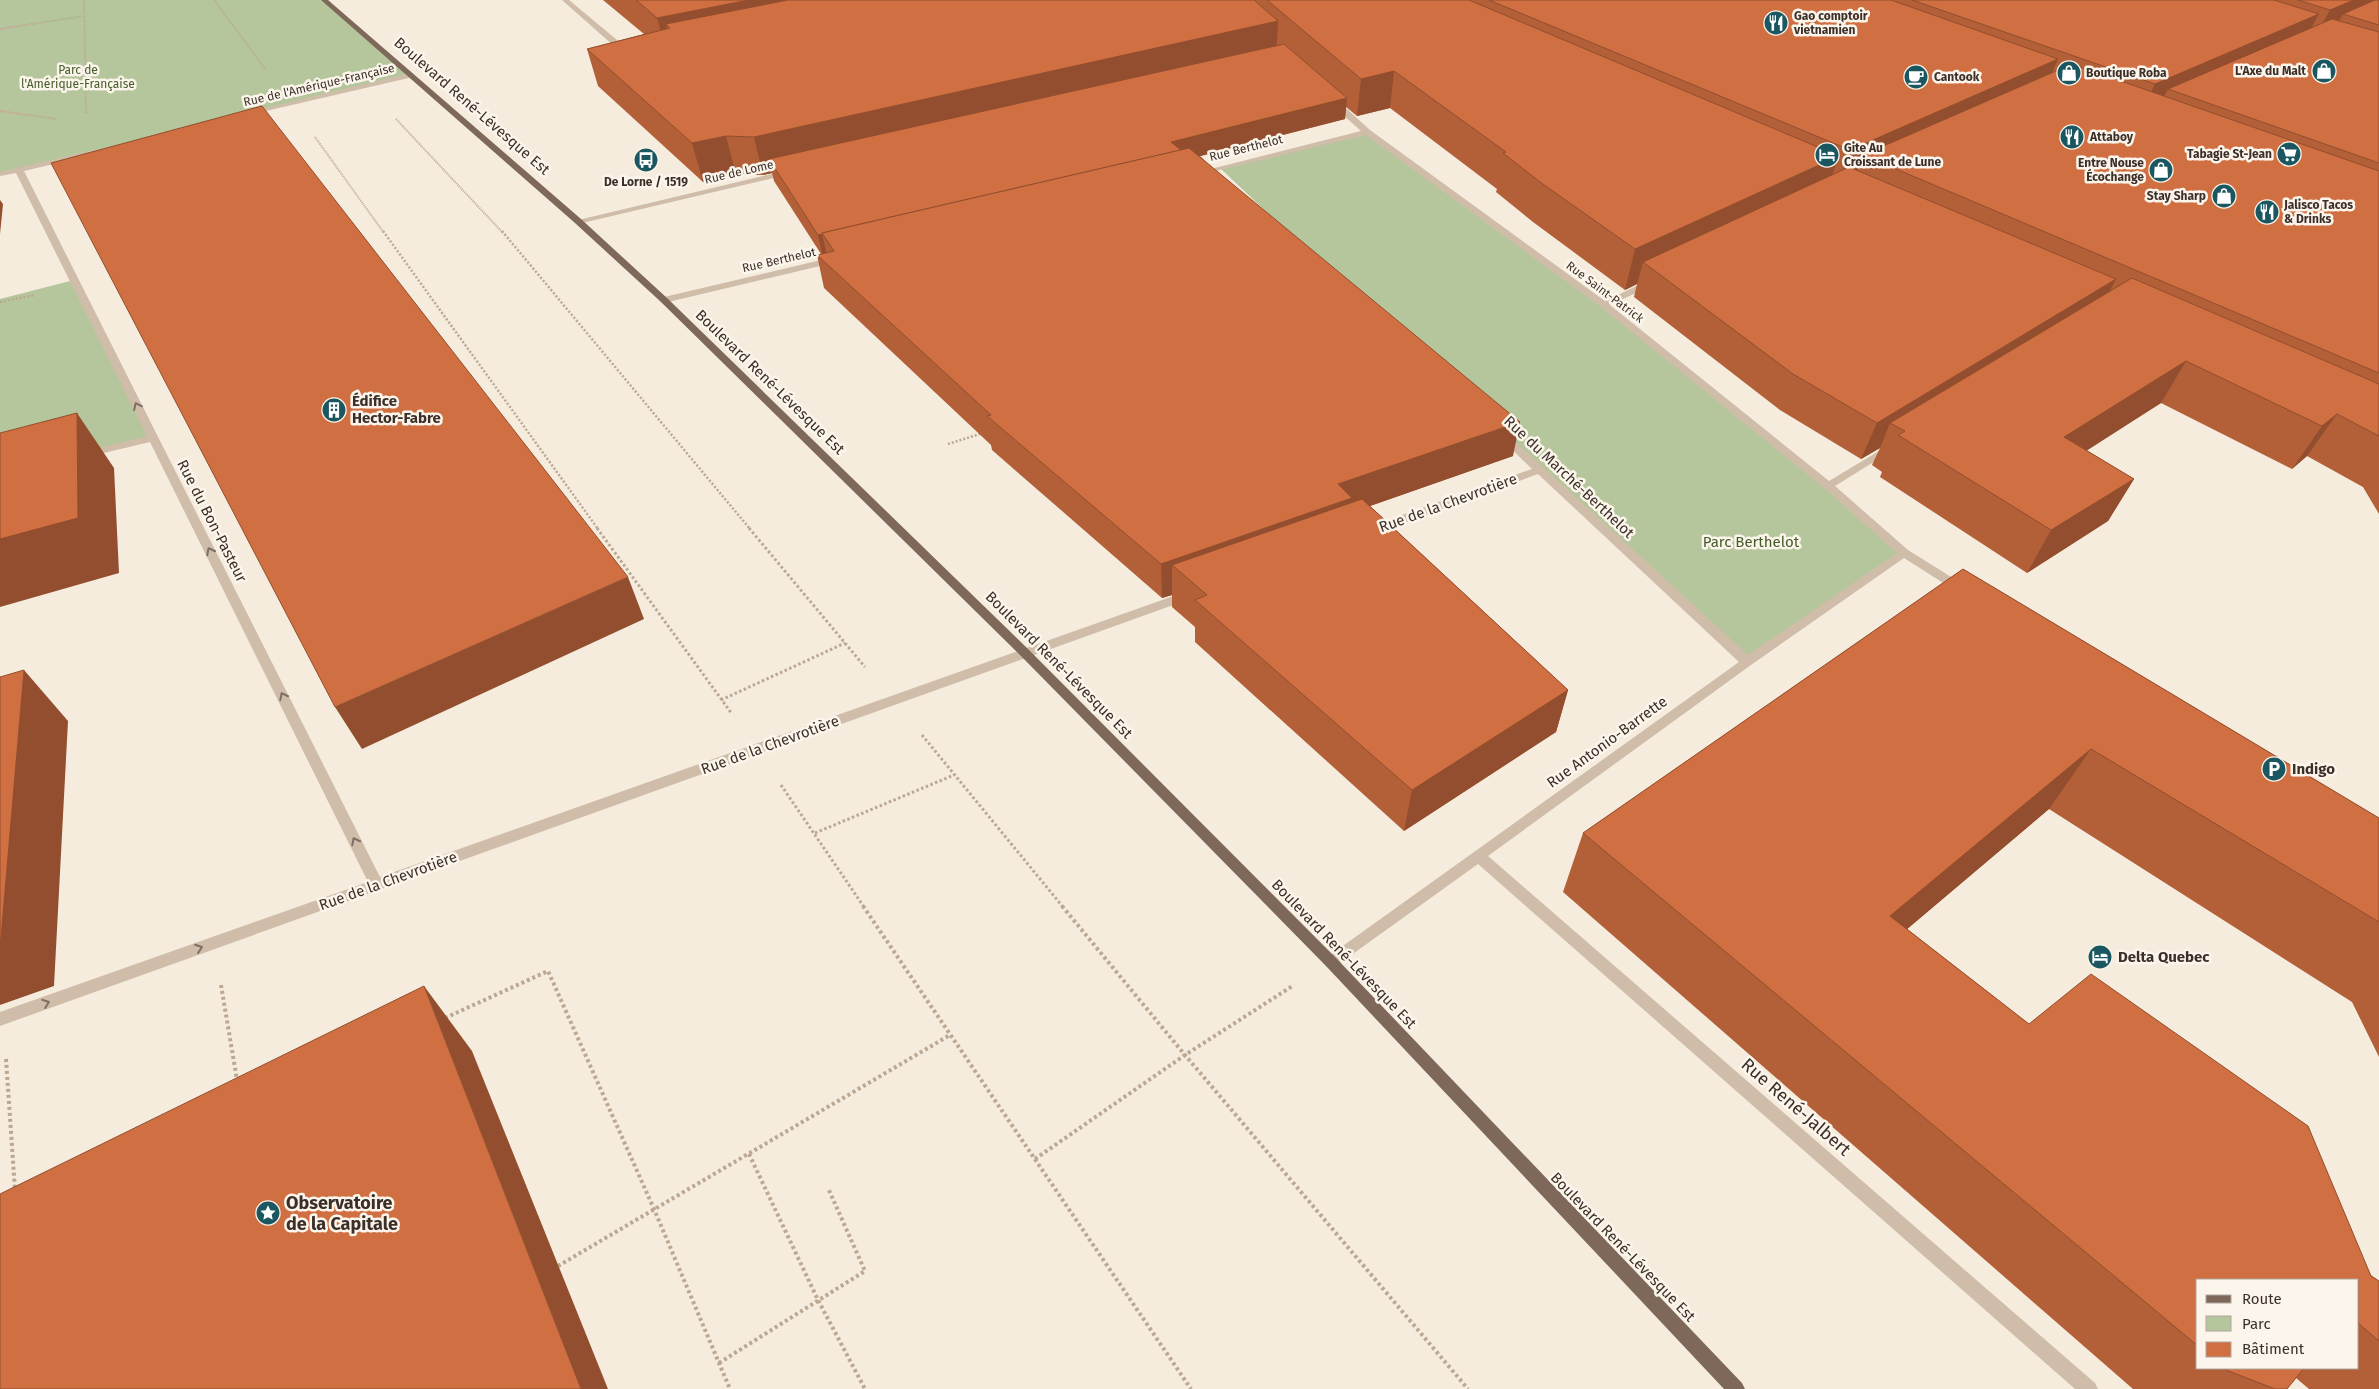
<svg xmlns="http://www.w3.org/2000/svg" width="2379" height="1389" viewBox="0 0 2379 1389" font-family="'Fira Sans',sans-serif">
<style>
.green{fill:#b5c69c}
.lines{fill:none;stroke-linecap:round;stroke-linejoin:round}
.path-far3{stroke:#bba792;stroke-width:2;stroke-dasharray:1 1;stroke-linecap:butt}
.path-far2{stroke:#bba792;stroke-width:2.5;stroke-dasharray:2 2;stroke-linecap:butt}
.path-far1{stroke:#bba792;stroke-width:3;stroke-dasharray:2.5 2.5;stroke-linecap:butt}
.path{stroke:#bba792;stroke-width:4;stroke-dasharray:3 3;stroke-linecap:butt}
.minor{fill:#cfbda9;fill-rule:evenodd}
.major{fill:#7e6859;fill-rule:evenodd}
.wall{fill:#b35f38;fill-rule:evenodd}
.shaded-wall{fill:#924e2e}
.building{fill:#d06f41;stroke:#924e2e}
.oneway{stroke:#7e6f63}
.labels{text-anchor:middle;stroke-width:5;stroke-linejoin:round;paint-order:stroke}
.far-poi-label{font-size:12px;font-weight:bold;fill:#3b3029;stroke:#fcf5eb;text-anchor:start}
.far-park-label{font-size:12px;fill:#465c2a;stroke:#fcf5eb}
.far-street-label{font-size:12px;fill:#3b3029;stroke:#fcf5eb}
.street-label{font-size:15px;fill:#3b3029;stroke:#fcf5eb}
.poi-label{font-size:15px;font-weight:bold;fill:#3b3029;stroke:#fcf5eb;text-anchor:start}
.park-label{font-size:15px;fill:#465c2a;stroke:#fcf5eb}
.near-street-label{font-size:18px;fill:#3b3029;stroke:#fcf5eb}
.near-poi-label{font-size:18px;font-weight:bold;fill:#3b3029;stroke:#fcf5eb;text-anchor:start}
</style>
<rect width="100%" height="100%" fill="#f5ecde"/>
<g class="green">
<polygon points="0,0 324,0 410,75 0,174"/>
<polygon points="1367,132 1604,305 1904,553 1747,662 1539,470 1220,168"/>
<polygon points="74,280 153,438 0,477 0,299"/>
</g>
<g class="lines">
<g class="path-far3">
<polyline points="84,0 86,114"/>
<polyline points="214,0 266,70"/>
<polyline points="0,29 83,16"/>
<polyline points="0,111 56,119"/>
<polyline points="396,119 503,233"/>
<polyline points="315,137 384,233"/>
</g>
<g class="path-far2">
<polyline points="383,231 598,529"/>
<polyline points="502,231 750,529"/>
<polyline points="0,302 35,295"/>
<polyline points="948,444 983,433"/>
</g>
<g class="path-far1">
<polyline points="597,528 732,714"/>
<polyline points="749,528 865,667"/>
<polyline points="721,700 845,643"/>
<polyline points="922,735 1063,907"/>
<polyline points="781,785 864,907"/>
<polyline points="815,833 954,775"/>
</g>
<g class="path">
<polyline points="863,906 1191,1389"/>
<polyline points="1062,906 1185,1055 1468,1389"/>
<polyline points="221,985 237,1080"/>
<polyline points="445,1018 548,971 654,1209 730,1389"/>
<polyline points="6,1059 15,1190"/>
<polyline points="749,1154 818,1300 865,1389"/>
<polyline points="1035,1159 1185,1055 1294,985"/>
<polyline points="558,1266 950,1035"/>
<polyline points="719,1363 865,1271 828,1188"/>
</g>
<g class="minor">
<polygon points="562,0 569,0 629,50 629,54 623,54"/>
<polygon points="410,73 413,73 413,77 249,115 245,113"/>
<polygon points="1332,101 1338,101 1370,130 1605,301 1647,281 1653,281 1653,285 1610,305 1829,481 1884,448 1888,447 1893,450 1835,486 1908,550 1964,585 1966,588 1964,591 1956,591 1904,558 1751,665 1488,856 2095,1383 2098,1389 2075,1389 1478,864 1336,966 1331,968 1326,966 1324,962 1326,958 1739,662 1538,474 1379,532 1371,532 1369,529 1371,526 1532,469 1498,436 1503,433 1507,434 1748,655 1897,553 1824,488 1601,307 1366,135 1199,175 1195,173 1361,131 1332,105"/>
<polygon points="97,149 101,151 100,153 24,171 380,877 1182,593 1186,592 1192,596 1190,599 0,1026 0,1012 368,882 150,442 87,457 82,454 83,452 147,436 16,173 0,176 0,172"/>
<polygon points="788,170 791,170 791,174 578,224 574,221"/>
<polygon points="834,257 838,260 837,262 664,303 659,300 664,297"/>
</g>
<polygon class="major" points="321,0 328,0 581,219 667,298 1029,650 1336,958 1742,1383 1745,1389 1724,1389 1326,966 1021,656 661,302 575,223"/>
</g>
<g class="wall">
<polygon points="603,0 2379,0 2379,514 2363,487 2307,456 2292,469 2161,403 2086,450 2134,479 2108,521 2027,573 1880,477 1882,472 1872,465 1880,448 1861,459 1780,410 1634,297 1637,284 1625,290 1533,222 1496,192 1497,189 1390,108 1357,116 1346,107 1345,119 1200,156 1513,456 1370,506 1568,690 1556,732 1404,831 1195,642 1195,627 1172,607 1172,595 1162,598 992,450 991,445 824,288 817,255 821,254 774,181 772,173 763,175 736,175 703,182 598,86 587,49 644,34"/>
<path d="M 1963,569 L 2379,818 L 2379,1057 L 2352,1002 L 2049,809 L 1907,929 L 2029,1024 L 2379,1281 L 2379,1389 L 2309,1389 L 2296,1378 L 2287,1389 L 2133,1389 L 1563,892 L 1583,833 ZM 2198,1280 L 2358,1280 L 2358,1368 L 2198,1368 Z"/>
</g>
<g class="shaded-wall">
<polygon points="749,0 936,0 670,28 666,24 673,53 667,54 657,18"/>
<polygon points="2354,0 2379,0 2343,14 2329,38 2310,46 2330,10"/>
<polygon points="2319,14 2299,50 2168,89 2156,113 2136,122 2155,84"/>
<polygon points="1278,21 1276,57 769,159 772,173 763,175 754,137"/>
<polygon points="2058,59 2042,96 1863,155 1853,181 1836,189 1850,150"/>
<polygon points="1394,71 1390,108 1357,116 1361,79"/>
<polygon points="1347,98 1345,119 1181,161 1171,142"/>
<polygon points="726,136 736,175 703,182 692,143"/>
<polygon points="1839,156 1825,195 1643,262 1637,284 1625,290 1635,249"/>
<polygon points="0,200 3,204 0,234"/>
<polygon points="822,234 827,256 823,257 818,235"/>
<polygon points="2116,279 2098,314 1890,423 1880,448 1861,459 1877,423"/>
<polygon points="2186,361 2161,403 2041,480 2064,437"/>
<polygon points="77,413 114,468 119,573 0,607 0,539"/>
<polygon points="2337,414 2307,456 2292,469 2322,426"/>
<polygon points="1520,422 1513,456 1350,513 1172,565 1172,595 1162,598 1161,564 1338,484"/>
<polygon points="2134,479 2108,521 2027,573 2051,530"/>
<polygon points="628,577 644,619 362,749 335,707"/>
<polygon points="24,670 68,721 54,986 0,1005 0,939"/>
<polygon points="1568,690 1556,732 1404,831 1412,790"/>
<polygon points="2091,749 2049,809 1854,974 1890,916"/>
<polygon points="424,986 472,1051 608,1389 581,1389"/>
</g>
<g class="building">
<polygon points="636,0 749,0 657,18"/>
<polygon points="788,0 1254,0 1278,21 754,137 726,136 692,143 587,49 670,28 666,24"/>
<polygon points="1267,0 1469,0 1839,156 1635,249 1540,182 1503,153 1506,152 1394,71 1361,79"/>
<polygon points="1489,0 1891,0 2058,59 1850,150"/>
<polygon points="1912,0 2274,0 2319,14 2155,84"/>
<polygon points="2298,0 2354,0 2330,10"/>
<polygon points="2375,0 2379,0 2379,25 2343,14"/>
<polygon points="2332,19 2379,32 2379,163 2168,89"/>
<polygon points="1284,44 1347,98 1171,142 1181,150 822,233 822,234 818,235 769,159"/>
<polygon points="2072,64 2379,171 2379,373 1863,155"/>
<polygon points="262,106 628,577 335,707 51,163"/>
<polygon points="1189,148 1520,422 1338,484 1352,498 1161,564 987,416 991,415 817,255 834,251 822,233"/>
<polygon points="1849,167 2116,279 1877,423 1793,374 1643,262"/>
<polygon points="2132,278 2379,384 2379,436 2337,414 2322,426 2186,361 2064,437 2134,479 2051,530 1898,435 1905,431 1890,423"/>
<polygon points="77,413 78,518 0,539 0,433"/>
<polygon points="1362,499 1568,690 1412,790 1195,600 1207,595 1172,565"/>
<polygon points="1963,569 2379,818 2379,922 2091,749 1890,916 2029,1024 2091,974 2308,1126 2371,1276 2379,1281 2379,1341 2358,1323 2358,1280 2198,1280 2198,1346 1583,833"/>
<polygon points="24,670 1,938 0,939 0,677"/>
<polygon points="424,986 581,1389 0,1389 0,1194"/>
<polygon points="2224,1368 2304,1368 2287,1389 2275,1389 2226,1370"/>
</g>
<defs><path id="oneway-chevron" d="M-2-3.5L2.5 0L-2 3.5" fill="none" stroke-width="1.6" stroke-linecap="round" stroke-linejoin="round" transform="scale(1.25)"/></defs>
<g class="oneway">
<use href="#oneway-chevron" transform="translate(137 406) rotate(-116)"/>
<use href="#oneway-chevron" transform="translate(210 551) rotate(-117)"/>
<use href="#oneway-chevron" transform="translate(283 696) rotate(-117)"/>
<use href="#oneway-chevron" transform="translate(355 841) rotate(-117)"/>
<use href="#oneway-chevron" transform="translate(199 948) rotate(-20)"/>
<use href="#oneway-chevron" transform="translate(46 1003) rotate(-20)"/>
</g>
<defs>
<symbol id="restaurant-disc" viewBox="-11 -11 22 22"><circle r="9.5" fill="#1a5761" stroke="#fcf5eb"/><path d="M-5-6h1v4h1v-4h1v4h1v-4h1v5L-1.5 .5V6h-2V.5L-5-1ZM5-6V6H3V1.5H1.5Q1.5-4 5-6Z" fill="#fff"/></symbol>
<symbol id="shop-disc" viewBox="-11 -11 22 22"><circle r="9.5" fill="#1a5761" stroke="#fcf5eb"/><path d="M-5-2.5h2.3a2.7 3.5 0 0 1 5.4 0H5L5.5 6h-11ZM-1.5-2.5h3a1.5 2.3 0 0 0-3 0Z" fill="#fff"/></symbol>
<symbol id="cafe-disc" viewBox="-11 -11 22 22"><circle r="9.5" fill="#1a5761" stroke="#fcf5eb"/><path d="M-5.5-4.5H6V0H3Q3 3.5 0 3.5H-2.5Q-5.5 3.5-5.5 0ZM3-3.2v2h1.7v-2ZM-6 4.5H4V6H-6Z" fill="#fff"/></symbol>
<symbol id="supermarket-disc" viewBox="-11 -11 22 22"><circle r="9.5" fill="#1a5761" stroke="#fcf5eb"/><path d="M-6-5.5h2.5l.6 2H6L4.5 2H-2.5L-4.4-4H-6ZM-1.5 3.2a1.3 1.3 0 1 0 .1 0ZM3 3.2a1.3 1.3 0 1 0 .1 0Z" fill="#fff"/></symbol>
<symbol id="hotel-disc" viewBox="-11 -11 22 22"><circle r="9.5" fill="#1a5761" stroke="#fcf5eb"/><path d="M-6-4.5h1.5V1H6V5H4.5V3h-9V5H-6ZM-4 0a1.8 1.8 0 1 1 3.6 0ZM.5 0V-2.5h3Q6-2.5 6 0Z" fill="#fff"/></symbol>
<symbol id="bus-disc" viewBox="-11 -11 22 22"><circle r="9.5" fill="#1a5761" stroke="#fcf5eb"/><path d="M-5-6H5V4H4V6H2V4H-2V6H-4V4H-5ZM-3.5-4V0h7V-4ZM-3.5 1.2v1.5H-2V1.2ZM2 1.2v1.5H3.5V1.2Z" fill="#fff"/></symbol>
<symbol id="building-disc" viewBox="-11 -11 22 22"><circle r="9.5" fill="#1a5761" stroke="#fcf5eb"/><path d="M-4-6H4V6H1V3H-1V6H-4ZM-2.5-4.3h1.7v1.8h-1.7ZM.8-4.3h1.7v1.8H.8ZM-2.5-1h1.7V.8h-1.7ZM.8-1h1.7V.8H.8Z" fill="#fff"/></symbol>
<symbol id="parking-disc" viewBox="-11 -11 22 22"><circle r="9.5" fill="#1a5761" stroke="#fcf5eb"/><path d="M-3.5-5.5H1a3.5 3.5 0 0 1 0 7H-1V5.5H-3.5ZM-1-3.4V-.6H.8a1.4 1.4 0 0 0 0-2.8Z" fill="#fff"/></symbol>
<symbol id="sight-disc" viewBox="-11 -11 22 22"><circle r="9.5" fill="#1a5761" stroke="#fcf5eb"/><path d="M0-6L1.8-2.2L6-1.7L2.9 1.2L3.7 5.4L0 3.3L-3.7 5.4L-2.9 1.2L-6-1.7L-1.8-2.2Z" fill="#fff"/></symbol>
</defs>
<g fill-rule="evenodd">
<use href="#restaurant-disc" x="1762" y="9" width="28" height="28"/>
<use href="#shop-disc" x="2310" y="57" width="28" height="28"/>
<use href="#shop-disc" x="2055" y="59" width="28" height="28"/>
<use href="#cafe-disc" x="1902" y="63" width="28" height="28"/>
<use href="#restaurant-disc" x="2058" y="123" width="28" height="28"/>
<use href="#supermarket-disc" x="2275" y="140" width="28" height="28"/>
<use href="#hotel-disc" x="1813" y="141" width="28" height="28"/>
<use href="#bus-disc" x="632" y="146" width="28" height="28"/>
<use href="#shop-disc" x="2147" y="156" width="28" height="28"/>
<use href="#shop-disc" x="2210" y="182" width="28" height="28"/>
<use href="#restaurant-disc" x="2253" y="198" width="28" height="28"/>
<use href="#building-disc" x="320" y="396" width="28" height="28"/>
<use href="#parking-disc" x="2260" y="755" width="28" height="28"/>
<use href="#hotel-disc" x="2086" y="943" width="28" height="28"/>
<use href="#sight-disc" x="254" y="1199" width="28" height="28"/>
</g>
<g class="labels">
<g class="far-poi-label">
<text x="1794" y="20">Gao comptoir<tspan x="1794" dy="14">vietnamien</tspan></text>
<text x="2306" y="75" text-anchor="end">L'Axe du Malt</text>
<text x="2086" y="77">Boutique Roba</text>
<text x="1934" y="81">Cantook</text>
<text x="2090" y="141">Attaboy</text>
<text x="1844" y="152">Gite Au<tspan x="1844" dy="14">Croissant de Lune</tspan></text>
<text x="2272" y="158" text-anchor="end">Tabagie St-Jean</text>
<text x="2144" y="167" text-anchor="end">Entre Nouse<tspan x="2144" dy="14">Écochange</tspan></text>
<text x="646" y="186" text-anchor="middle">De Lorne / 1519</text>
<text x="2206" y="200" text-anchor="end">Stay Sharp</text>
<text x="2284" y="209">Jalisco Tacos<tspan x="2284" dy="14">&amp; Drinks</tspan></text>
</g>
<g class="far-park-label">
<text x="78" y="74">Parc de<tspan x="78" dy="14">l'Amérique-Française</tspan></text>
</g>
<g class="far-street-label">
<text transform="translate(319 85) rotate(-13)" y="4">Rue de l'Amérique-Française</text>
<text transform="translate(1246 148) rotate(-14)" y="4">Rue Berthelot</text>
<text transform="translate(739 172) rotate(-13)" y="4">Rue de Lome</text>
<text transform="translate(779 260) rotate(-13)" y="4">Rue Berthelot</text>
<text transform="translate(1605 292) rotate(37)" y="4">Rue Saint-Patrick</text>
</g>
<g class="street-label">
<text transform="translate(472 106) rotate(41)" y="5">Boulevard René-Lévesque Est</text>
<text transform="translate(770 382) rotate(44)" y="5">Boulevard René-Lévesque Est</text>
<text transform="translate(1569 477) rotate(43)" y="5">Rue du Marché-Berthelot</text>
<text transform="translate(1448 503) rotate(-20)" y="5">Rue de la Chevrotière</text>
<text transform="translate(212 521) rotate(63)" y="5">Rue du Bon-Pasteur</text>
<text transform="translate(1059 665) rotate(45)" y="5">Boulevard René-Lévesque Est</text>
<text transform="translate(1607 742) rotate(-36)" y="5">Rue Antonio-Barrette</text>
<text transform="translate(770 745) rotate(-20)" y="5">Rue de la Chevrotière</text>
<text transform="translate(388 881) rotate(-20)" y="5">Rue de la Chevrotière</text>
<text transform="translate(1344 954) rotate(46)" y="5">Boulevard René-Lévesque Est</text>
<text transform="translate(1623 1247) rotate(46)" y="5">Boulevard René-Lévesque Est</text>
</g>
<g class="poi-label">
<text x="352" y="406">Édifice<tspan x="352" dy="17">Hector-Fabre</tspan></text>
<text x="2292" y="774">Indigo</text>
<text x="2118" y="962">Delta Quebec</text>
</g>
<g class="park-label">
<text x="1751" y="547">Parc Berthelot</text>
</g>
<g class="near-street-label">
<text transform="translate(1796 1107) rotate(41)" y="6">Rue René-Jalbert</text>
</g>
<g class="near-poi-label">
<text x="286" y="1209">Observatoire<tspan x="286" dy="21">de la Capitale</tspan></text>
</g>
</g>
<rect x="2196" y="1279" width="162" height="90" fill="#fcf5eb" stroke="#afa69d"/>
<rect x="2206" y="1295" width="25" height="8" fill="#7e6859" stroke="#afa69d"/>
<text x="2242" y="1304" font-size="15" fill="#3b3029">Route</text>
<rect x="2206" y="1316" width="25" height="15" fill="#b5c69c" stroke="#afa69d"/>
<text x="2242" y="1329" font-size="15" fill="#3b3029">Parc</text>
<rect x="2206" y="1342" width="25" height="15" fill="#d06f41" stroke="#afa69d"/>
<text x="2242" y="1354" font-size="15" fill="#3b3029">Bâtiment</text>
</svg>
